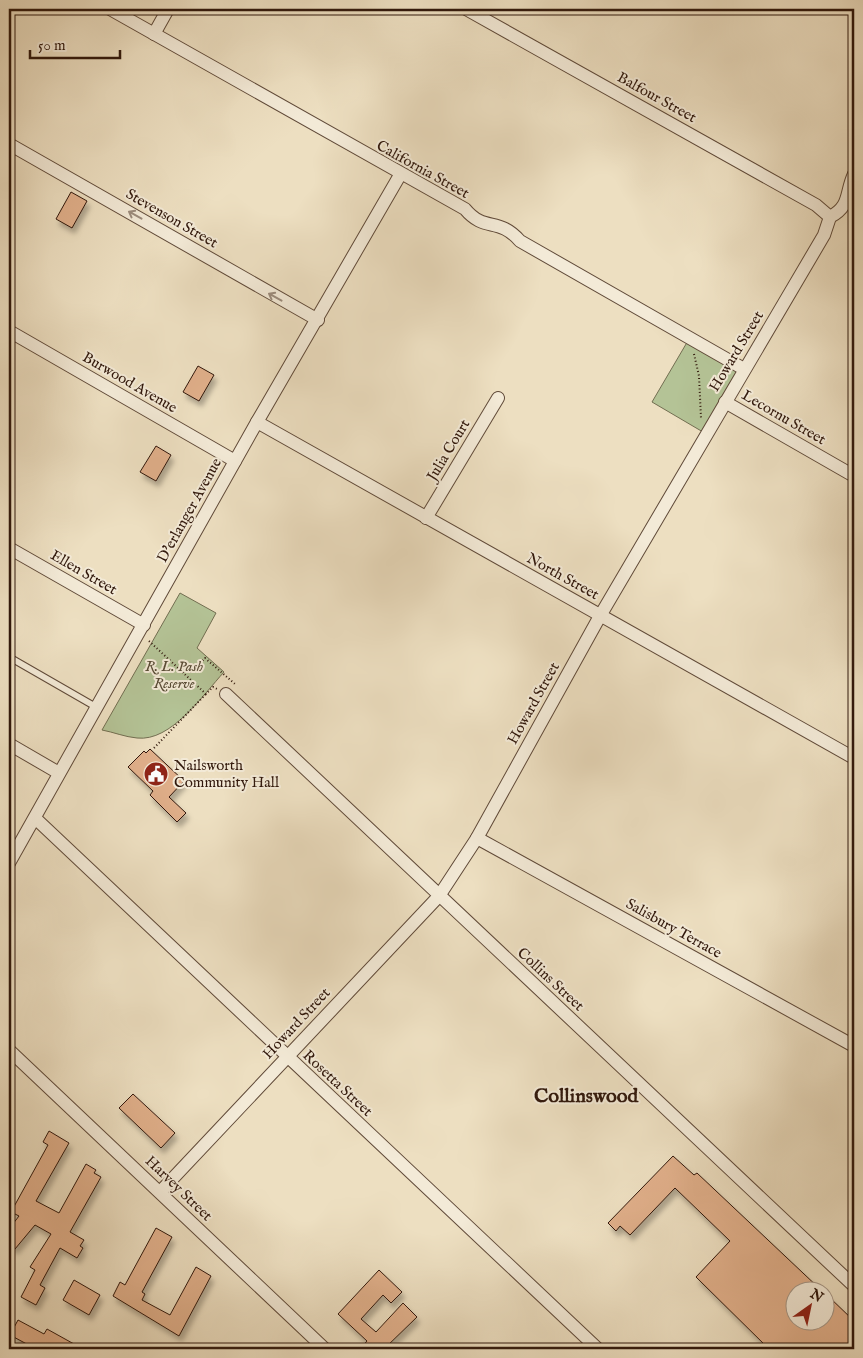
<svg xmlns="http://www.w3.org/2000/svg" width="863" height="1358" viewBox="0 0 863 1358" font-family="'IM FELL English',serif">
<style>
.green{fill:#b4c396;stroke:#726e51}
.building{fill:#e0af8a;stroke:#31180c;filter:url(#shadow)}
.lines{fill:none;stroke-linecap:round;stroke-linejoin:round}
.lane-casing{stroke:#604a39;stroke-width:8}
.street-casing{stroke:#604a39;stroke-width:14}
.path{stroke:#31180c;stroke-width:2;stroke-dasharray:1 2.5;stroke-linecap:butt}
.lane{stroke:#f3ead7;stroke-width:6}
.street{stroke:#f3ead7;stroke-width:12}
.oneway{stroke:#9c8c7c}
.labels{text-anchor:middle;stroke-width:4;stroke-linejoin:round;paint-order:stroke}
.street-label{font-size:15px;fill:#31180c;stroke:#f3ead7}
.park-label{font-size:15px;font-style:italic;fill:#584b35;stroke:#f3ead7}
.poi-label{font-size:15px;fill:#31180c;stroke:#f3ead7;text-anchor:start}
.district-label{font-size:20px;font-weight:bold;fill:#31180c;stroke:#f3ead7}
</style>
<defs>
<filter id="shadow"><feDropShadow dx="3" dy="5.5" stdDeviation="2.5" flood-color="#0004"/></filter>
</defs>
<rect width="100%" height="100%" fill="#eddfc1"/>
<filter id="stains"><feTurbulence type="fractalNoise" baseFrequency=".004" numOctaves="4"/><feColorMatrix values="0 0 0 0 .2 0 0 0 0 .09 0 0 0 0 .02 0 0 0 .5 -.17"/></filter>
<radialGradient id="worn" r=".72"><stop offset=".6" stop-color="#630" stop-opacity="0"/><stop offset="1" stop-color="#630" stop-opacity=".3"/></radialGradient>
<g class="green">
<polygon points="689,339 740,369 703,432 652,402"/>
<path d="M 180,593 L 216,613 L 197,648 L 224,672 C 203,695 171,742 137,738 C 125,737 113,732 102,730 Z"/>
</g>
<g class="building">
<polygon points="71,192 87,201 72,228 56,219"/>
<polygon points="198,366 214,375 199,401 183,392"/>
<polygon points="156,446 171,455 156,481 140,472"/>
<polygon points="150,749 184,781 169,797 186,813 177,822 150,795 153,791 128,767 144,751 146,753"/>
<polygon points="133,1094 175,1133 161,1148 119,1108"/>
<polygon points="49,1131 69,1143 36,1201 59,1213 86,1164 96,1170 94,1173 101,1177 70,1232 84,1240 80,1246 83,1248 77,1258 60,1248 40,1285 45,1288 36,1305 21,1297 35,1270 30,1267 51,1234 35,1225 15,1249 9,1244 9,1229 19,1216 11,1212 48,1145 43,1142"/>
<polygon points="673,1156 694,1175 697,1173 821,1290 796,1290 796,1320 826,1320 826,1294 854,1321 854,1349 769,1349 696,1277 730,1241 675,1188 630,1235 620,1226 616,1231 608,1223"/>
<polygon points="156,1228 172,1237 142,1292 145,1294 142,1300 170,1315 196,1267 211,1276 179,1336 113,1296 120,1282 125,1285"/>
<polygon points="379,1270 402,1292 391,1303 383,1295 361,1319 376,1332 403,1303 417,1317 384,1349 360,1349 367,1341 338,1314"/>
<polygon points="74,1280 100,1295 89,1315 63,1300"/>
<polygon points="18,1320 44,1334 47,1329 83,1349 36,1349 10,1335"/>
</g>
<g class="lines">
<defs>
<polyline id="lane" points="9,657 96,707"/>
<g id="street">
<path d="M 110,9 L 465,209 C 485,233 498,216 520,241 L 744,369"/>
<polyline points="466,9 816,205 830,217"/>
<polyline points="154,34 168,9"/>
<polyline points="9,144 318,320"/>
<polyline points="9,331 235,461"/>
<polyline points="725,402 854,476"/>
<polyline points="257,422 854,758"/>
<polyline points="426,518 498,398"/>
<polyline points="9,548 144,625"/>
<polyline points="226,694 854,1286"/>
<polyline points="9,744 59,773"/>
<polyline points="35,818 598,1349"/>
<polyline points="477,838 854,1046"/>
<polyline points="9,863 257,422 400,175"/>
<polyline points="9,1050 325,1349"/>
<path d="M 160,1192 L 439,896 L 477,838 L 600,616 L 824,235 L 830,217 C 851,206 845,193 854,174"/>
</g>
</defs>
<use href="#lane" class="lane-casing"/>
<use href="#street" class="street-casing"/>
<g class="path">
<polyline points="694,354 699,376 701,418"/>
<polyline points="149,641 206,694 213,687 217,689"/>
<polyline points="183,672 192,672 205,658 235,684"/>
<polyline points="154,748 206,694"/>
</g>
<use href="#lane" class="lane"/>
<use href="#street" class="street"/>
</g>
<defs><path id="oneway-shaft" d="M-6 0H5M1.5-3L5.5 0L1.5 3" fill="none" stroke-width="1.6" stroke-linecap="round" stroke-linejoin="round" transform="scale(1.25)"/></defs>
<g class="oneway">
<use href="#oneway-shaft" transform="translate(135 215) rotate(-151)"/>
<use href="#oneway-shaft" transform="translate(275 297) rotate(-151)"/>
</g>
<defs>
<symbol id="civic-disc" viewBox="-11 -11 22 22"><circle r="9.5" fill="#8f2418" stroke="#f3ead7"/><path d="M-.6-6.5H3V-4.5H.6V-3L4-1V1h2V6H-6V1h2V-1L-.6-3ZM-1.2 2.5V6h2.4V2.5Z" fill="#fff"/></symbol>
</defs>
<g fill-rule="evenodd">
<use href="#civic-disc" x="142" y="760" width="28" height="28"/>
</g>
<g class="labels">
<g class="street-label">
<text transform="translate(657 97) rotate(29)" y="5">Balfour Street</text>
<text transform="translate(423 169) rotate(29)" y="5">California Street</text>
<text transform="translate(172 218) rotate(30)" y="5">Stevenson Street</text>
<text transform="translate(736 351) rotate(-59)" y="5">Howard Street</text>
<text transform="translate(130 382) rotate(30)" y="5">Burwood Avenue</text>
<text transform="translate(784 417) rotate(30)" y="5">Lecornu Street</text>
<text transform="translate(448 450) rotate(-59)" y="5">Julia Court</text>
<text transform="translate(189 510) rotate(-61)" y="5">D'erlanger Avenue</text>
<text transform="translate(84 572) rotate(30)" y="5">Ellen Street</text>
<text transform="translate(563 576) rotate(29)" y="5">North Street</text>
<text transform="translate(533 703) rotate(-61)" y="5">Howard Street</text>
<text transform="translate(674 928) rotate(29)" y="5">Salisbury Terrace</text>
<text transform="translate(551 979) rotate(43)" y="5">Collins Street</text>
<text transform="translate(296 1023) rotate(-47)" y="5">Howard Street</text>
<text transform="translate(338 1083) rotate(43)" y="5">Rosetta Street</text>
<text transform="translate(179 1188) rotate(44)" y="5">Harvey Street</text>
</g>
<g class="park-label">
<text x="174" y="671">R. L. Pash<tspan x="174" dy="17">Reserve</tspan></text>
</g>
<g class="poi-label">
<text x="174" y="770">Nailsworth<tspan x="174" dy="17">Community Hall</tspan></text>
</g>
<g class="district-label">
<text x="586" y="1102">Collinswood</text>
</g>
</g>
<rect width="863" height="1358" fill="none" stroke="#eddfc1" stroke-width="30"/>
<rect x="10" y="10" width="843" height="1338" fill="none" stroke="#31180c" stroke-width="2.5"/>
<rect x="15" y="15" width="833" height="1328" fill="none" stroke="#31180c"/>
<g transform="translate(810 1306) rotate(33)"><circle r="24" fill="#f3ead7" stroke="#a59686"/>
<path d="M0-4L9 19L0 12L-9 19Z" fill="#8f2418"/>
<text y="-8" font-size="14" font-weight="bold" text-anchor="middle" fill="#31180c">N</text>
</g>
<path d="M30 50v8h90v-8" fill="none" stroke="#31180c" stroke-width="2.5"/>
<text x="38" y="50" font-size="15" fill="#31180c" stroke="#f3ead7" stroke-width="4" paint-order="stroke">50 m</text>
<rect width="100%" height="100%" filter="url(#stains)"/>
<rect width="100%" height="100%" fill="url(#worn)"/>
</svg>
